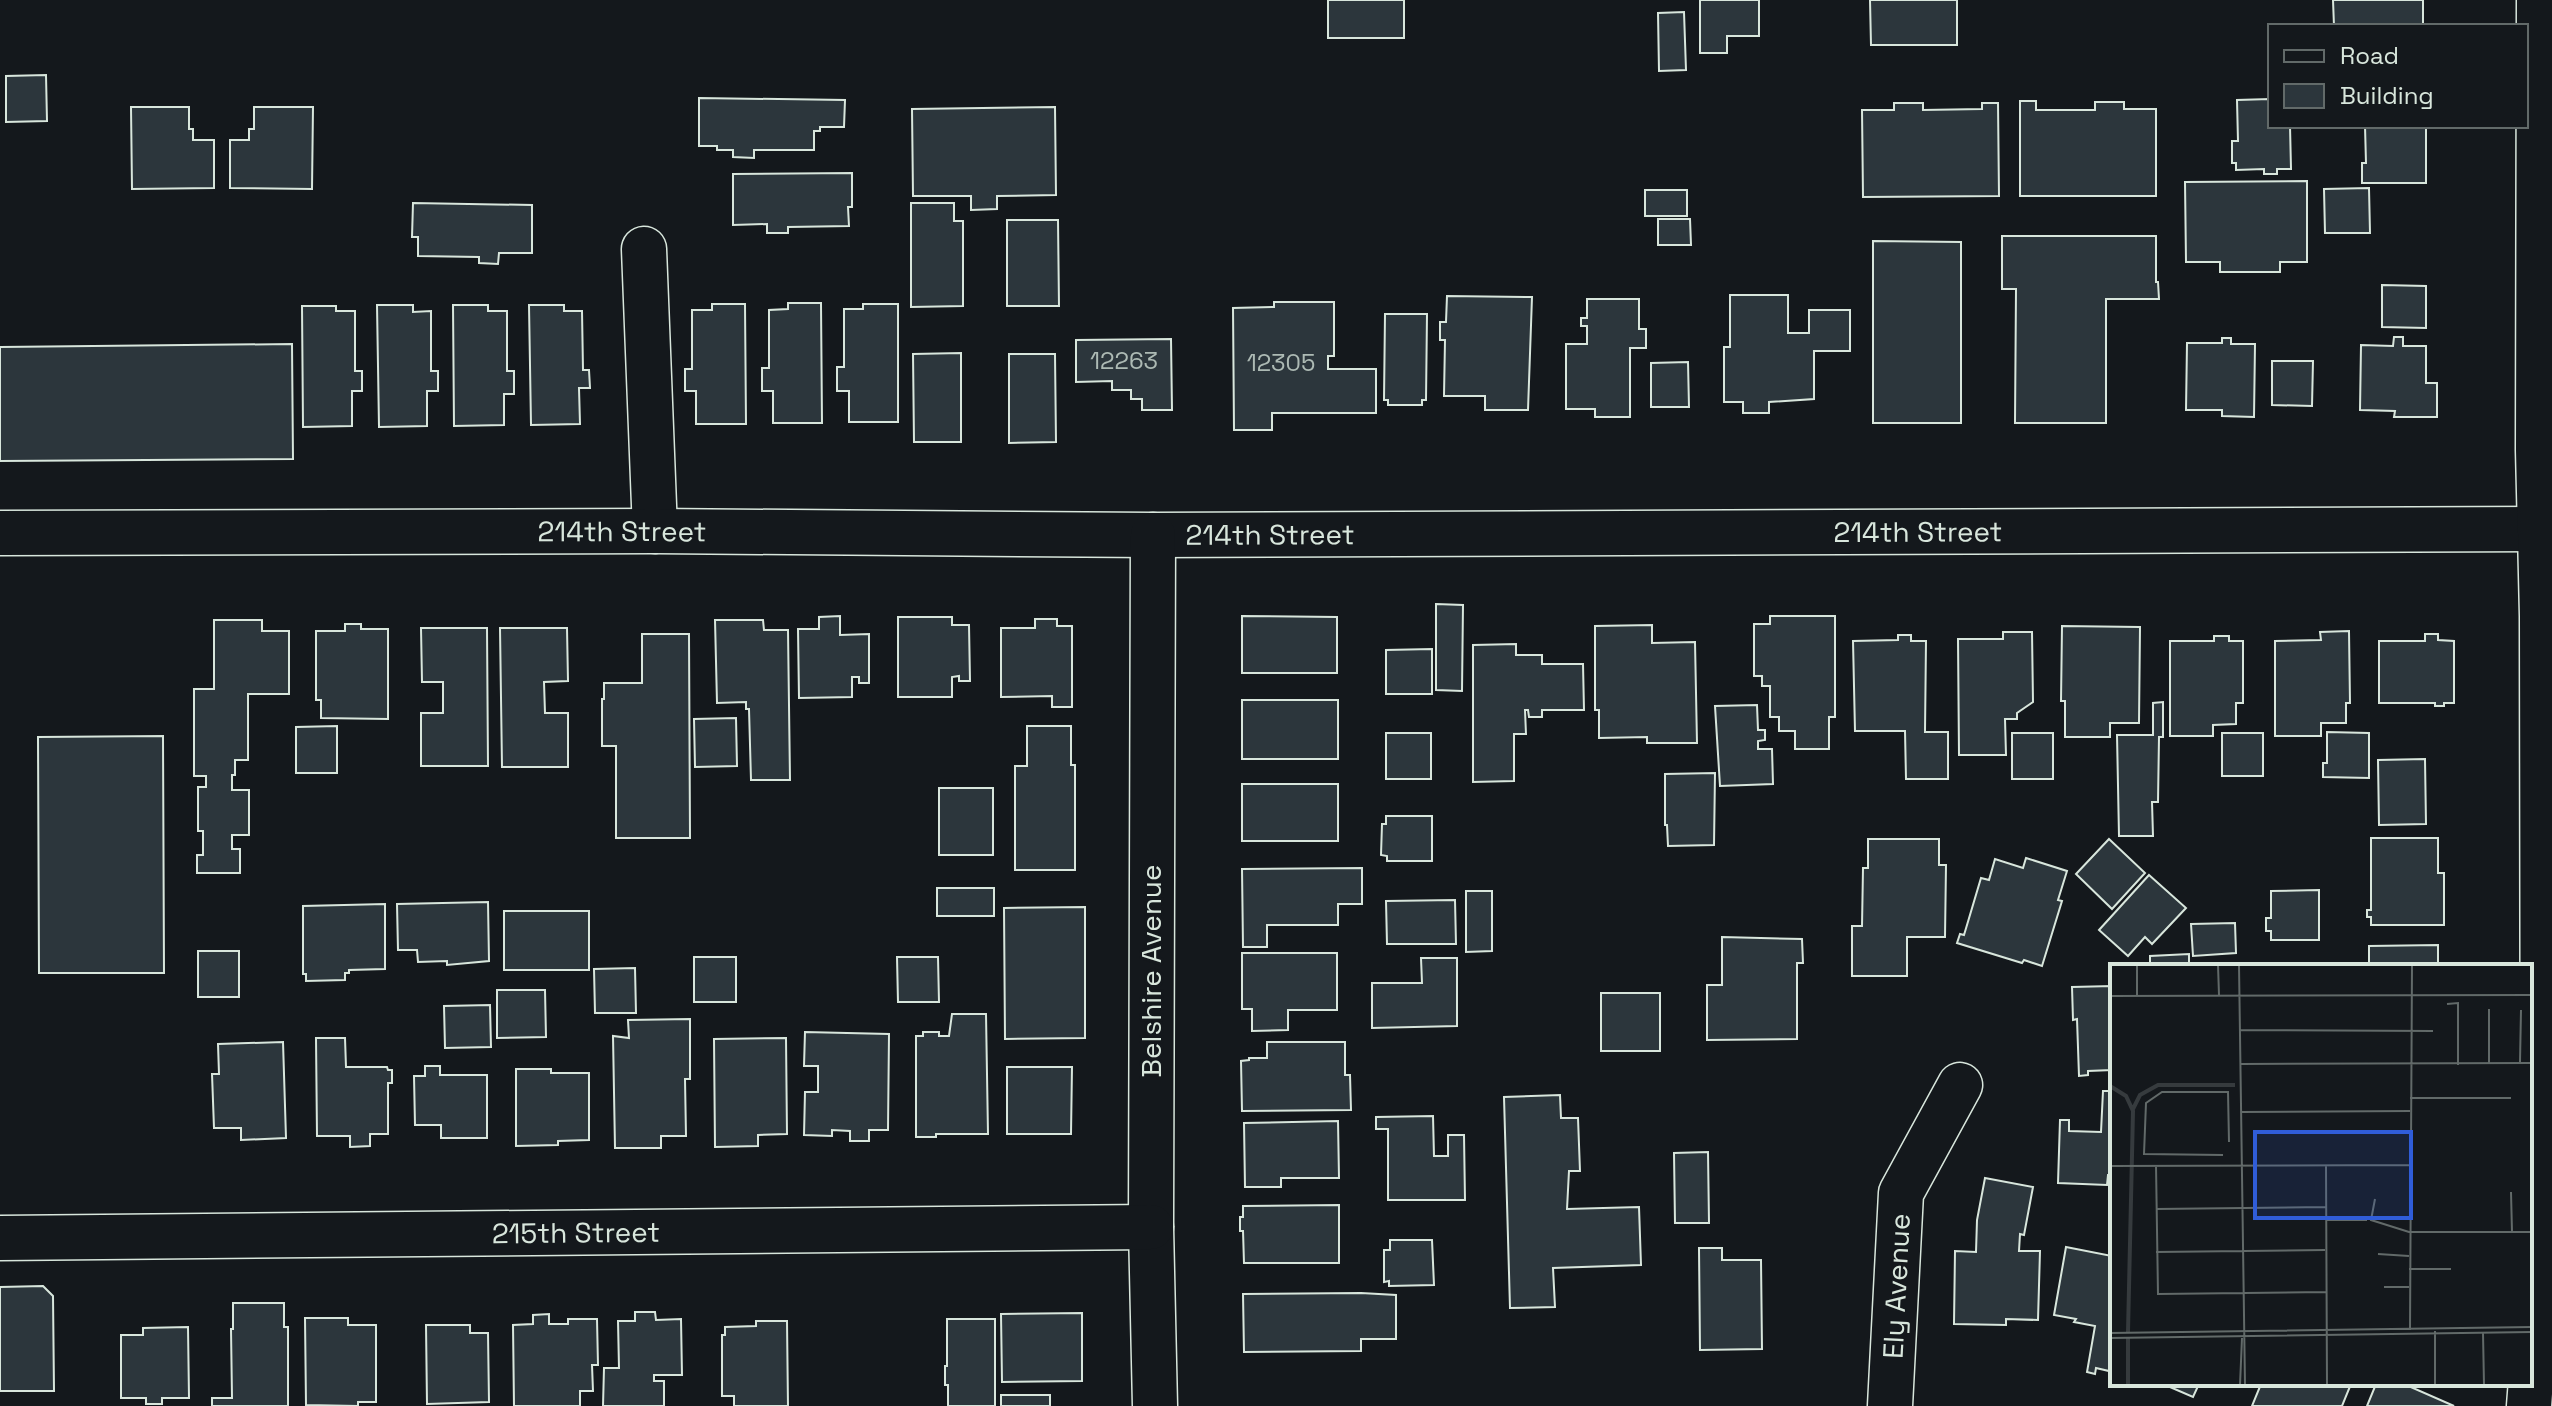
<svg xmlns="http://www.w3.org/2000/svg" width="2552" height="1406" viewBox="0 0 2552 1406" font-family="'Space Grotesk',sans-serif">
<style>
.building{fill:#2c363c;stroke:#d8e6dc;stroke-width:2}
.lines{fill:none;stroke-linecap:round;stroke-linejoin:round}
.minor-casing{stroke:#d8e6dc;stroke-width:47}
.minor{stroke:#14181c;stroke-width:44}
.labels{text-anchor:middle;stroke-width:6;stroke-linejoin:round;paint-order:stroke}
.number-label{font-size:24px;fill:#adbab4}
.street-label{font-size:28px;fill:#d8e6dc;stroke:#14181c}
.inset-river{fill:none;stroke:#363b3e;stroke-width:4}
.inset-road{fill:none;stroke:#626a69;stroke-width:2}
.view{fill:#305dd8;fill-opacity:0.15;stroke:#305dd8;stroke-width:4}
.inset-edge{fill:none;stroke:#d8e6dc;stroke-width:4}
</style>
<rect width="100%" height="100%" fill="#14181c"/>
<g class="building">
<rect x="1328" y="0" width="76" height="38"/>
<polygon points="1700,0 1759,0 1759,36 1727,36 1727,53 1700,53"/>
<polygon points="1870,0 1957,0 1957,45 1871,45"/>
<polygon points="2333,0 2423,0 2423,26 2334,26"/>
<polygon points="1684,12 1686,70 1659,71 1658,13"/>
<polygon points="46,75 47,121 6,122 6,76"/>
<polygon points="699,98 845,100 844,127 820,127 820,131 814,131 814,150 754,150 754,158 733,157 733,150 717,150 717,146 699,146"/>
<polygon points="2270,99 2270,126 2290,126 2291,169 2277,169 2277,174 2264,174 2264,169 2236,170 2236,163 2232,163 2232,141 2238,141 2237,100"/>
<polygon points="2020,101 2036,101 2036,110 2095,110 2095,102 2124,102 2124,109 2156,109 2156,196 2020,196"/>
<polygon points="1894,103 1923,103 1923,110 1982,109 1982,103 1998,103 1999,196 1863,197 1862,110 1894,110"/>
<polygon points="131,107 189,107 189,129 193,129 193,140 214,140 214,188 132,189"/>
<polygon points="254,107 313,107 312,189 230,188 230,140 249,140 249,129 254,129"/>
<polygon points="1055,107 1056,195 997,196 997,209 971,210 971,196 913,196 912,109"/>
<polygon points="2365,126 2426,126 2426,183 2362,183 2362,163 2366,163"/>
<polygon points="852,173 852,207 848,207 849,226 788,227 788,233 767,233 767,224 733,225 733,174"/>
<polygon points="2307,181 2307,262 2280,262 2280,272 2220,272 2220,262 2186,262 2185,182"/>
<polygon points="2369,188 2370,233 2325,233 2324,189"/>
<rect x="1645" y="190" width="42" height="26"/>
<polygon points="413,203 532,205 532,253 499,253 498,264 479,263 479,257 418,256 418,237 412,237"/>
<polygon points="911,203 954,203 954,221 963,221 963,306 911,307"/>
<polygon points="1658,219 1690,219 1691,245 1658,245"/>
<polygon points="1007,220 1058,220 1059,306 1007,306"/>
<polygon points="2002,236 2156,236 2156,282 2158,282 2159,299 2106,299 2106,423 2015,423 2016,289 2002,289"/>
<polygon points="1873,241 1961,242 1961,423 1873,423"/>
<polygon points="2382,285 2426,286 2426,328 2382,327"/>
<polygon points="1730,295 1788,295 1788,333 1809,333 1809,310 1850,310 1850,351 1814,351 1814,399 1769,402 1769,413 1743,413 1743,402 1724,402 1724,347 1730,347"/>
<polygon points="1447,296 1532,297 1528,410 1485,410 1485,396 1444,396 1445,340 1440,340 1440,322 1446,322"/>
<polygon points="1587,299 1639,299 1639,329 1646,329 1646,348 1630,348 1630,417 1595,417 1595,409 1566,409 1566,344 1587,344 1587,326 1581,326 1581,318 1587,318"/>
<polygon points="1274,302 1334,302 1334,356 1328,356 1328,369 1376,369 1376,413 1272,413 1272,430 1234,430 1233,308 1274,307"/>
<polygon points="788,303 821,303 822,423 773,423 773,391 762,391 762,368 769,368 769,310 788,309"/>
<polygon points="712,304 745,304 746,424 696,424 696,391 685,391 685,369 692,369 692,310 712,310"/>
<polygon points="863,304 898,304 898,422 849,422 849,391 837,391 837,367 844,367 844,309 863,309"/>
<polygon points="377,305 413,305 413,312 431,311 431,371 438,371 438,391 427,391 427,426 379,427"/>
<polygon points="453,305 488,305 488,311 507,311 507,371 514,371 514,394 504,394 504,425 454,426"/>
<polygon points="529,305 564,305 564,311 582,311 583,370 589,370 590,388 579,388 580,424 531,425"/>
<polygon points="302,306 336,306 336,311 355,311 355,371 362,371 362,391 352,391 352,426 303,427"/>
<polygon points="1385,314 1427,314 1426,400 1422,400 1422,405 1388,405 1388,400 1384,400"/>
<polygon points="2394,337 2403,337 2403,346 2426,346 2426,383 2437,383 2437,417 2394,417 2395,411 2360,410 2361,345 2393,346"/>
<polygon points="2222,338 2231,338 2231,344 2255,344 2254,417 2222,416 2222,410 2186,410 2187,343 2222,343"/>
<polygon points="1171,339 1172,410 1142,410 1142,399 1131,399 1131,390 1112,390 1112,381 1076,382 1076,340"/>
<polygon points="292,344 293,459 0,461 0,347"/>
<polygon points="961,353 961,442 914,442 913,354"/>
<polygon points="1009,354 1055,354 1056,442 1009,443"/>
<polygon points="2272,361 2313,361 2312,406 2272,405"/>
<polygon points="1688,362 1689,407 1651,407 1651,363"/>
<polygon points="1436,604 1463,605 1462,691 1436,690"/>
<polygon points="840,616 840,635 869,634 869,683 859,683 859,677 852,677 852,697 799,698 798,629 819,629 819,617"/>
<polygon points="1242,616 1337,617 1337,673 1242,673"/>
<polygon points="1770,616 1835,616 1835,717 1829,717 1829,749 1795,749 1795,731 1779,731 1779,717 1770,717 1770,686 1762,686 1762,676 1754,676 1754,624 1770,624"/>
<polygon points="898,617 952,617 952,625 969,625 970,681 959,681 959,676 952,677 952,697 898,697"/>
<polygon points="1035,619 1057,619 1057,626 1072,626 1072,707 1052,707 1052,696 1001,697 1001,628 1035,628"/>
<polygon points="214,620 262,620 262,631 289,631 289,694 248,694 248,760 235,760 235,775 232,775 232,790 249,790 249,835 232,835 232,849 240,849 240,873 197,873 197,855 203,855 203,831 198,831 198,787 206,787 206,776 194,776 194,689 214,689"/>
<polygon points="715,620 763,620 764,630 788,630 790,780 751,780 749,709 746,709 746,702 717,703"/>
<polygon points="345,624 361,624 361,629 388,629 388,719 321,718 321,700 316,700 316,631 345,631"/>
<polygon points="1652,625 1652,643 1695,642 1697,743 1647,743 1647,737 1599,738 1599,710 1595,710 1595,626"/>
<polygon points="2062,626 2140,627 2139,723 2110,723 2110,737 2065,737 2065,701 2061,701"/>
<polygon points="421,628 487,628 488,766 421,766 421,713 443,713 443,682 422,682"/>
<polygon points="500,628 567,628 568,681 544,682 545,713 568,713 568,767 502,767"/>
<polygon points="2349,631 2350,703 2346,703 2346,723 2321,723 2321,736 2275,736 2275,641 2321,640 2320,632"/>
<polygon points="2003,632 2032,632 2033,702 2017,713 2017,719 2005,719 2006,755 1959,755 1958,639 2003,639"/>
<polygon points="642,634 689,634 690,838 616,838 616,746 602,746 602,699 604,699 604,683 642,683"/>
<polygon points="2425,634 2438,634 2438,640 2454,641 2454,703 2444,703 2444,706 2435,706 2435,703 2379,703 2379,641 2425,641"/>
<polygon points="1898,635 1911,635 1911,641 1926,641 1925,732 1948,732 1948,779 1906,779 1905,731 1855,731 1853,641 1898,640"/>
<polygon points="2214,636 2229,636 2229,641 2243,641 2243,703 2236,703 2236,724 2213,725 2213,736 2170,736 2170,641 2214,641"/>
<polygon points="1516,644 1516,655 1542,655 1542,664 1583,664 1584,710 1542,710 1542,717 1529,717 1528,710 1525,710 1526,734 1514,734 1514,781 1473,782 1473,645"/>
<polygon points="1432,649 1432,694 1386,694 1386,650"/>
<rect x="1242" y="700" width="96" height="59"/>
<polygon points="2163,702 2163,737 2159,737 2158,802 2152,802 2153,836 2119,836 2117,735 2153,735 2153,703"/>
<polygon points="1757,705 1758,730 1765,730 1765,740 1758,741 1758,749 1772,749 1773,784 1720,786 1715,706"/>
<polygon points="736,718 737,766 695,767 694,719"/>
<polygon points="337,726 337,773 296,773 296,727"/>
<polygon points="1027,726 1071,726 1071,765 1075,765 1075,870 1015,870 1015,766 1027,766"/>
<polygon points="2327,732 2369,733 2369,778 2323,777 2323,763 2327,763"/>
<rect x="1386" y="733" width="45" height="46"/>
<rect x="2012" y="733" width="41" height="46"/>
<rect x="2222" y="733" width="41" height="43"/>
<polygon points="163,736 164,973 39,973 38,737"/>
<polygon points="2425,759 2426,824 2379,825 2378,760"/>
<polygon points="1715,773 1714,845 1668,846 1667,825 1665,825 1665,774"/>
<rect x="1242" y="784" width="96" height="57"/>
<rect x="939" y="788" width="54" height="67"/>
<polygon points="1386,816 1432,816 1432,861 1387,861 1387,856 1381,855 1382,824 1386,824"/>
<polygon points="2371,838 2438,838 2438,873 2444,873 2444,925 2371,925 2371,917 2367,917 2367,910 2371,910"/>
<polygon points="1868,839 1939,839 1939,865 1946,865 1945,937 1907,937 1907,976 1852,976 1852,926 1862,926 1863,868 1868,868"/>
<polygon points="2109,839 2145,873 2112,909 2076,874"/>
<polygon points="2026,858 2067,871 2058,900 2062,901 2042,966 2024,960 2022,963 1957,943 1960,934 1964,935 1981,878 1989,880 1995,859 2023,868"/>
<polygon points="1362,868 1362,904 1338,904 1338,925 1267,925 1267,947 1243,947 1242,869"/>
<polygon points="2149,875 2186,908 2152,944 2145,937 2128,956 2099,930"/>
<rect x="937" y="888" width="57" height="28"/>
<polygon points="2319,890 2319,940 2271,940 2271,931 2266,931 2266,918 2271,918 2271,891"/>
<polygon points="1466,891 1492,891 1492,951 1466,952"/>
<polygon points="1455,900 1456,944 1387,944 1386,901"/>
<polygon points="488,902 489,961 447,965 447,961 418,962 417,950 398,950 397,904"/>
<polygon points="385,904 385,969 349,970 349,973 345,973 345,980 306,981 306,974 303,974 303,906"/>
<polygon points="1085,907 1085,1038 1005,1039 1004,908"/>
<rect x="504" y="911" width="85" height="59"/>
<polygon points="2235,923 2236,953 2193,956 2191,924"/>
<polygon points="1722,937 1802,939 1803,963 1797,963 1797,1039 1707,1040 1707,985 1722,985"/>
<polygon points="2438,945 2438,966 2369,966 2369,946"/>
<rect x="198" y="951" width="41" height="46"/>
<polygon points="1242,953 1337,953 1337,1010 1288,1010 1288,1030 1252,1031 1252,1009 1242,1009"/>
<polygon points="2189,954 2189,966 2117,966 2150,963 2150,956"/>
<rect x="694" y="957" width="42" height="45"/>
<polygon points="897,957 938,957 939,1002 898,1002"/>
<polygon points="1421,958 1457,958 1457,1026 1372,1028 1372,983 1422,983"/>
<polygon points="635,968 636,1013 595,1013 594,969"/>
<polygon points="2112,986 2112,1070 2088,1071 2088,1075 2079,1076 2077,1019 2073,1020 2072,987"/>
<polygon points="497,990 545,990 546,1037 497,1038"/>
<rect x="1601" y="993" width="59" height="58"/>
<polygon points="490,1005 491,1047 445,1048 444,1006"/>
<polygon points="952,1014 986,1014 988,1134 936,1134 936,1137 916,1137 916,1036 923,1036 923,1032 939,1032 939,1036 949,1036"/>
<polygon points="690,1019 690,1079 685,1079 686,1136 661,1136 661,1148 615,1148 613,1036 629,1038 628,1020"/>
<polygon points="805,1032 889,1034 888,1130 869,1130 869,1141 850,1141 850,1131 832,1130 832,1136 804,1135 805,1092 818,1092 818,1066 804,1066"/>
<polygon points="316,1038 345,1038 346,1067 387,1067 388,1070 392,1070 392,1083 388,1083 388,1134 370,1134 370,1146 350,1147 350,1136 317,1136"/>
<polygon points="786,1038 787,1134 758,1135 758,1146 715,1147 714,1039"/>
<polygon points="283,1042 286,1138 241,1140 241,1128 214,1128 212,1074 219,1074 218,1044"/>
<polygon points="1267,1042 1345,1042 1345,1075 1350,1075 1351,1110 1242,1111 1241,1061 1249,1060 1249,1058 1267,1058"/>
<polygon points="425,1066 440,1066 440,1075 487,1075 487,1138 441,1138 441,1125 415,1125 414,1076 425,1076"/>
<polygon points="1007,1067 1072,1067 1071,1134 1007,1134"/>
<polygon points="516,1069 551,1069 551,1073 589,1073 589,1140 558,1141 558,1145 516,1146"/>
<polygon points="2103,1091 2112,1091 2112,1175 2108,1175 2107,1185 2058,1183 2060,1120 2069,1120 2069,1131 2101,1132"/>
<polygon points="1560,1095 1561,1118 1578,1118 1580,1171 1569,1171 1567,1209 1639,1207 1641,1265 1553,1268 1555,1307 1510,1308 1504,1097"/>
<polygon points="1433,1116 1434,1156 1448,1156 1448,1135 1464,1135 1465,1200 1388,1200 1388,1129 1376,1129 1376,1117"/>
<polygon points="1338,1121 1339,1178 1281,1178 1281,1187 1245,1187 1244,1123"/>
<polygon points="1708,1152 1709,1223 1675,1223 1674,1153"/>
<polygon points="1985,1178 2033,1187 2024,1235 2020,1234 2019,1251 2040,1251 2038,1320 2006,1319 2006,1325 1954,1324 1955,1251 1976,1252 1977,1220"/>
<polygon points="1339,1205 1339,1263 1244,1263 1243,1231 1240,1231 1240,1217 1243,1217 1243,1206"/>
<polygon points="1390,1240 1432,1240 1434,1285 1389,1286 1389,1281 1384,1282 1384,1250 1390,1250"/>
<polygon points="2066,1247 2112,1256 2112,1366 2109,1371 2096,1368 2095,1374 2087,1372 2095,1326 2074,1322 2076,1319 2054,1315"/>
<polygon points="1699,1248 1722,1248 1722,1260 1761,1260 1762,1349 1700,1350"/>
<polygon points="43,1286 53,1296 54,1391 0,1391 0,1287"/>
<polygon points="1361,1293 1396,1295 1396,1339 1361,1339 1361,1351 1244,1352 1243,1294"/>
<polygon points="233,1303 284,1303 284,1327 288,1327 288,1406 212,1406 212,1398 232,1398 231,1329 233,1329"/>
<polygon points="635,1312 655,1312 656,1320 681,1319 682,1375 654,1375 654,1381 664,1381 664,1406 603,1406 604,1368 619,1368 618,1321 635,1321"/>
<polygon points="1082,1313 1082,1381 1002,1382 1001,1314"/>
<polygon points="549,1314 549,1324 568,1324 568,1319 597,1319 598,1365 592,1365 593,1391 580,1391 580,1406 514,1406 513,1325 533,1324 533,1315"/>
<polygon points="305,1318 348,1318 348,1325 376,1325 376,1402 358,1402 358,1406 306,1405"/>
<polygon points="947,1319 995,1319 995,1406 948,1406 948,1385 945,1385 945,1366 947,1366"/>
<polygon points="756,1321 787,1321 788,1406 734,1406 734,1396 722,1396 722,1335 725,1335 725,1327 756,1326"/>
<polygon points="426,1325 470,1325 470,1333 488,1333 489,1402 427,1404"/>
<polygon points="188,1327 189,1398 162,1398 162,1404 146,1404 146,1398 121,1398 121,1335 143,1335 143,1328"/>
<polygon points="2163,1384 2199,1384 2193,1397"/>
<polygon points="2261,1384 2351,1384 2342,1406 2252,1406"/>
<polygon points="2376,1384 2404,1384 2454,1406 2367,1406"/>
<rect x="1001" y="1395" width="49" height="11"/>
</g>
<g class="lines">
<defs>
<g id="minor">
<polyline points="644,249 655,531"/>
<path id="s1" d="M 0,533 L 655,531 L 1153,535 L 2540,529"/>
<polyline points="1153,535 1151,1227 1155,1406"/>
<path id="s2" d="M 0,1238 L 1151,1227"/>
<path id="s3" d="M 1890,1406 L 1901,1193 L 1960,1085"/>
<polyline points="2529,1406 2543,1226 2542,616 2538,450 2539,0"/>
</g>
</defs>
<use href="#minor" class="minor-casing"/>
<use href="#minor" class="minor"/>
</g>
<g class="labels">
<g class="number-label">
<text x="1124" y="369">12263</text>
<text x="1281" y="371">12305</text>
</g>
<g class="street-label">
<text dy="10" stroke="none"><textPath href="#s1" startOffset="622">214th Street</textPath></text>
<text dy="10" stroke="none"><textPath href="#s1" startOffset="1918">214th Street</textPath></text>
<text dy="10" stroke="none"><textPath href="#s1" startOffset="1270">214th Street</textPath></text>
<text transform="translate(1151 971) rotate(-90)" y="10">Belshire Avenue</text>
<text dy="10" stroke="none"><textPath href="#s2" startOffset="576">215th Street</textPath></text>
<text dy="10" stroke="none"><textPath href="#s3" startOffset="120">Ely Avenue</textPath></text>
</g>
</g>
<g transform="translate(2110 964)">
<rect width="422" height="422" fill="#14181c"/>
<path class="inset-river" d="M 0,122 L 16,132 L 23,147 L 18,368M 23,145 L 30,131 L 48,121 L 125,121M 18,421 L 18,374"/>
<path class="inset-road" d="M 108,1 L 109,31M 129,1 L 135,421M 0,32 L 422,31M 27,32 L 27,1M 337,40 L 348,39 L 348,101M 379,45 L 379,100M 130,66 L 323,67M 410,98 L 411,46M 131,100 L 422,99M 300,134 L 401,134M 131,148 L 300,147M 113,191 L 34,190 L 36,139 L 52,128 L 118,128 L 119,178M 46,201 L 48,330 L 216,328M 216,201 L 217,421M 0,202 L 300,201M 401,228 L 402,268M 265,235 L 261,256 L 299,268 L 422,268M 46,245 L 216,243M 216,256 L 257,256M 46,288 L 215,286M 268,290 L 299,292M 299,305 L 341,305M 274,323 L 299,323M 300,366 L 302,1M 0,369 L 422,363M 373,369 L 374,421M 421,369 L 421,421M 0,374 L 422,368M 130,421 L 132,374M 325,421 L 325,367"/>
<path class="view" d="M 145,168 L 301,168 L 301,254 L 145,254 Z"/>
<rect width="422" height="422" class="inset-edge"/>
</g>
<rect x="2268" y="24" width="260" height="104" fill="#14181c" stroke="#626a69" stroke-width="2"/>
<rect x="2284" y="50" width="40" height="12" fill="#14181c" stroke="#626a69" stroke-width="2"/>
<text x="2340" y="64" font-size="24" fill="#d8e6dc">Road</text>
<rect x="2284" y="84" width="40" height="24" fill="#2c363c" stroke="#626a69" stroke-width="2"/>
<text x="2340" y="104" font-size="24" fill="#d8e6dc">Building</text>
</svg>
